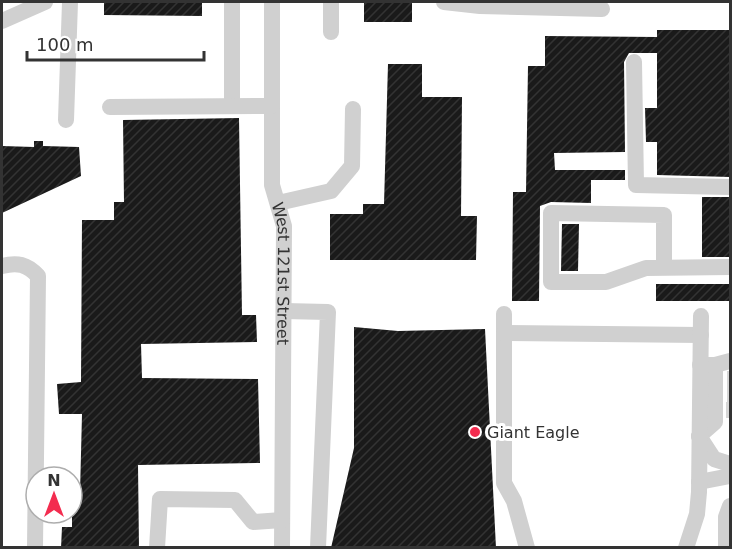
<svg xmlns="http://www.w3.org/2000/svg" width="732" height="549" viewBox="0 0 732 549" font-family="'DejaVu Sans',sans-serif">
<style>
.building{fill:url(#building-hatch)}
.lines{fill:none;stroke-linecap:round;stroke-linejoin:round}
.minor-tunnel{stroke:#d6d6d6;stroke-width:16;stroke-dasharray:16 8;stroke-linecap:butt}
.minor{stroke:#d0d0d0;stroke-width:16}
.poi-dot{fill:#f32c4f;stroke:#fff;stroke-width:2}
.labels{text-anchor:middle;stroke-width:6;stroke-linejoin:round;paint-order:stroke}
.street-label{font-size:16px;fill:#333;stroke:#fff}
.poi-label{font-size:16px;fill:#333;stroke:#fff;text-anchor:start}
</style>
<defs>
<pattern id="building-hatch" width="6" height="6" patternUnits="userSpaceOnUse" patternTransform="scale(1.5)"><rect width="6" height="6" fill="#1a1a1a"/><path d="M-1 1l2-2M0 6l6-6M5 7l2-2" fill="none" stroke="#333"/></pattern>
</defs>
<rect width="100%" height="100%" fill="#fff"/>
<g class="building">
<polygon points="104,2 202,2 202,16 104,15"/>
<rect x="364" y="2" width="48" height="20"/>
<polygon points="657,30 730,30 730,177 657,175 657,142 646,142 645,108 657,108 657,53 629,53 624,62 625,152 554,153 555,170 625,170 625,180 591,180 591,203 551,202 540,206 539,301 512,301 513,192 526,192 528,66 545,66 545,36 657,37"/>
<polygon points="388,64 422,64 422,97 462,97 461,216 477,216 476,260 330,260 330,214 363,214 363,204 384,204"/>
<polygon points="239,118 242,315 256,315 257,342 141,344 142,378 258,379 260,463 138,465 139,548 61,548 62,527 72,527 72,493 80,493 82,414 59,414 57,384 81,382 82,220 114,220 114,202 124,202 123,120"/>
<polygon points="34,141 43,141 43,146 79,147 81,176 2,213 2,146 34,147"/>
<rect x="702" y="197" width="28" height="60"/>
<polygon points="562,224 579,224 578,271 561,271"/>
<rect x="656" y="284" width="74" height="17"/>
<polygon points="354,327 398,331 485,329 496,548 331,548 354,448"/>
</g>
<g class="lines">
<g class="minor-tunnel">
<polyline points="727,379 730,379"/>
<polyline points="727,394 730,394"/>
<polyline points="726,410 730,410"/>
</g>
<g class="minor">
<path id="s1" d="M 272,2 L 272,185 L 284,226 L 282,548"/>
<polyline points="444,2 480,6 602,9"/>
<polyline points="2,21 45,2"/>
<polyline points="331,32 331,2"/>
<polyline points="634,62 636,185 730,187"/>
<polyline points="232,106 232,2"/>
<polyline points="110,107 272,106"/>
<polyline points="66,120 70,2"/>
<polyline points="278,203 331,191 352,166 353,109"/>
<path d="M 2,266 C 17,262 27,264 38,276 L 35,548"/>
<polyline points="664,267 664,215 551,213 551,282 606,282 646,268 730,267"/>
<polyline points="284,311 328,312 318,548"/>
<polyline points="504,314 504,483 514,501 527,548"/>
<polyline points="504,333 701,335"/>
<polyline points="715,365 730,361"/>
<polyline points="699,436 715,422 715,365 700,365"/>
<polyline points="699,436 714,459 730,464"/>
<polyline points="699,482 730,476"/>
<polyline points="157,548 160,499 235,500 253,522 282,520"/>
<polyline points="686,548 697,514 699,492 701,316"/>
<polyline points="726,548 726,517 730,506"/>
</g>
</g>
<circle class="poi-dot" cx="475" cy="432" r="6"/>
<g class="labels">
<g class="street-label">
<text dy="6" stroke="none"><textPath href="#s1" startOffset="273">West 121st Street</textPath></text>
</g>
<g class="poi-label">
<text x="487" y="438">Giant Eagle</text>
</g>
</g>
<rect width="732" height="549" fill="none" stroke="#333333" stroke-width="6"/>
<g transform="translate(54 495)"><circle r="28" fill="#ffffff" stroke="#adadad" stroke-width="1.5"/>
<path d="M0-4.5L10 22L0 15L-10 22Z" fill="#f32c4f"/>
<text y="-9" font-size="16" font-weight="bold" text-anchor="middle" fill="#333333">N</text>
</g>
<path d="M27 51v9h177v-9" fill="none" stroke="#333333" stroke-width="3"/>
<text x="36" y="51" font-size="18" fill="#333333" stroke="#ffffff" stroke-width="4.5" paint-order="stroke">100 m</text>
</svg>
